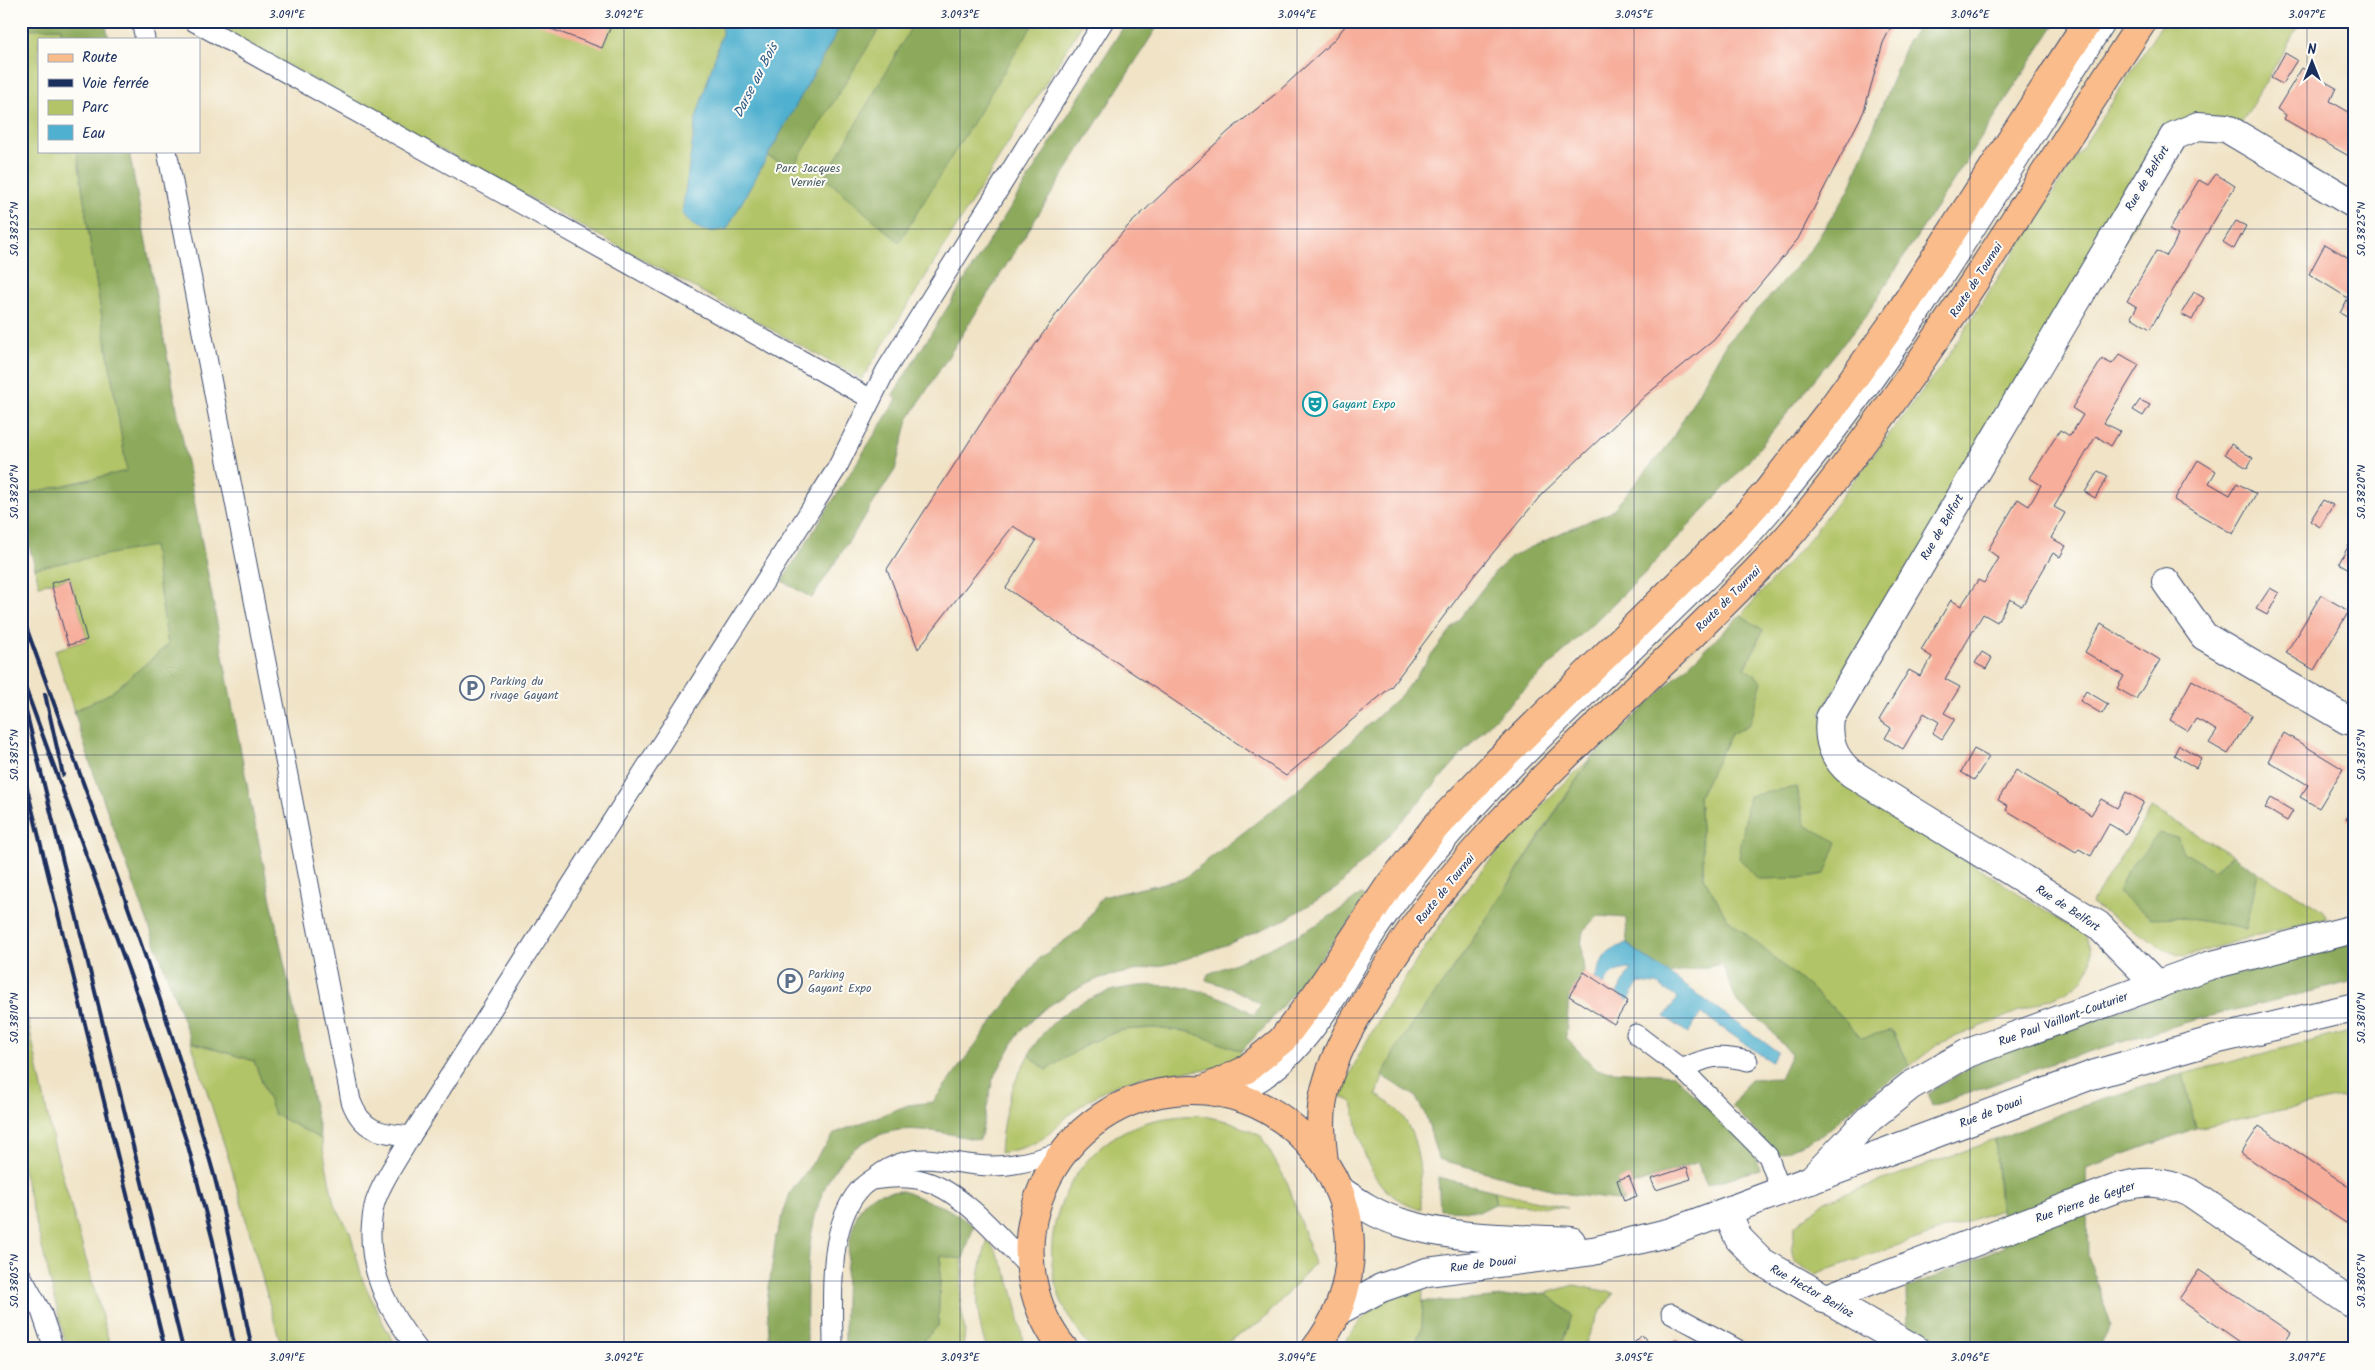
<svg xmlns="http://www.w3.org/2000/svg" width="2375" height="1370" viewBox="0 0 2375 1370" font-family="Kalam,sans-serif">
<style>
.green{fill:#b2c467;stroke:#667a62;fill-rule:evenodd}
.forest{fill:#8daa5c;stroke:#546c5d}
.water{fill:#50b0cf;stroke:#367096}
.building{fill:#f7ae9b}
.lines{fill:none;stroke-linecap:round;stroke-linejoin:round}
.service-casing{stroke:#3b4a6e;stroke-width:21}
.minor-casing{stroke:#3b4a6e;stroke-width:30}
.tertiary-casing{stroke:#3b4a6e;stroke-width:30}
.primary-casing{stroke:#3b4a6e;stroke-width:30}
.service{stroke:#fff;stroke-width:19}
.minor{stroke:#fff;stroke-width:28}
.tertiary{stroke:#fff;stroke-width:28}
.primary{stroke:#f9bc8a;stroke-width:28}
.rail{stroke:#1b2f5e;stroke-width:4}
.ticks{fill:none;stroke:#1b2f5e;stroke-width:1;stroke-opacity:0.45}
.labels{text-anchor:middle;stroke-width:4;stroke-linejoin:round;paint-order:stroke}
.park-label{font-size:12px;fill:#485c61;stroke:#fdfcf7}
.street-label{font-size:12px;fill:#1b2f5e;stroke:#fdfcf7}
.culture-label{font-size:12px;fill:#0d838f;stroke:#fdfcf7;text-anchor:start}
.service-label{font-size:12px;fill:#4e5e75;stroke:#fdfcf7;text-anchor:start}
.water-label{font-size:14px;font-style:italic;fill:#2e5c86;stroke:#fdfcf7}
.neatline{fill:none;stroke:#1b2f5e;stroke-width:2}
.ticks-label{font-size:12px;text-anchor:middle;fill:#1b2f5e}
</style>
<rect width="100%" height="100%" fill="#fdfcf7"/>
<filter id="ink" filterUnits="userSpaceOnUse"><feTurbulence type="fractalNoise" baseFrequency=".02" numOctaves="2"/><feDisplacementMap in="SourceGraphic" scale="10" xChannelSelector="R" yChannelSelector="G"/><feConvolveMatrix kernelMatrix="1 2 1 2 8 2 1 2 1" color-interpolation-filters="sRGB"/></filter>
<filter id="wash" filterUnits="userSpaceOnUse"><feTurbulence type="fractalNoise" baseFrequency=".0096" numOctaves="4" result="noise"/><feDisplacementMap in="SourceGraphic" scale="20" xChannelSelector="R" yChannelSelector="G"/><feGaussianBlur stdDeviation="1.12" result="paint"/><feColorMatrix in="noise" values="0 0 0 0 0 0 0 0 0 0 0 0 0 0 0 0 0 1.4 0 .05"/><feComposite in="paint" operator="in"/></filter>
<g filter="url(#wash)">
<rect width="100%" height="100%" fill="#f0e3c6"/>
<g class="green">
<polygon points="206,21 1084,21 862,379"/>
<path d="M 2164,21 L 2301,21 L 2241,124 L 2204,115 L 1821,712 L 1843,782 L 2067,924 C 2091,929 2097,956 2085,977 C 2081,982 2072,987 2066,992 L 1938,1044 L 1910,1066 L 1892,1030 L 1861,1039 L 1831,1006 L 1727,918 L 1704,878 L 1699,796 L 1731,734 L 1750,724 L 1745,669 L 1763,630 L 1741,615 L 1807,542 L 1942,365 ZM 1796,787 L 1805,825 L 1825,874 L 1800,878 L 1758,879 Z"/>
<polygon points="61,28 62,39 39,39 39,151 77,151 92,256 127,471 21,495 21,29"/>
<polygon points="153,545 168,645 111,693 74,711 55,650 87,640 70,578 39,585 35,568"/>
<path d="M 1591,758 C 1546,824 1504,893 1460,959 C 1431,1003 1391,1043 1377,1095 C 1386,1101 1397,1108 1403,1117 C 1421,1143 1421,1179 1421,1209 C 1413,1206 1403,1203 1396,1198 C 1364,1177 1360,1137 1352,1102 L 1340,1096 C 1358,1053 1382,1013 1408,974 C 1433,935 1459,896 1490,861 C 1522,824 1556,791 1591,758 Z"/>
<polygon points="2152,808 2232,855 2214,870 2183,852 2151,917 2179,917 2246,928 2258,872 2323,910 2327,918 2250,937 2184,957 2166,950 2091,904"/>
<path d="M 1154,1028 L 1190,1032 L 1241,1051 L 1240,1061 C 1205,1075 1165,1068 1128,1081 C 1106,1088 1086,1101 1069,1115 C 1060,1123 1052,1132 1043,1138 C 1030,1147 1015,1150 1000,1153 C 1003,1114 1009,1089 1029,1055 L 1046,1070 L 1089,1043 L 1121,1030 Z"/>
<polygon points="2354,1030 2354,1095 2196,1128 2183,1074"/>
<polygon points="31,1035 53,1141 111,1349 67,1349 21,1162 21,1039"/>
<polygon points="191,1042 254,1061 274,1114 321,1139 334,1204 350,1232 363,1281 386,1329 399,1349 282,1349 231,1166"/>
<path d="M 1199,1115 L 1231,1122 L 1261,1136 L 1288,1184 L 1314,1264 L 1261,1322 L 1216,1349 L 1090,1348 C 1077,1330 1065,1314 1058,1292 C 1036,1229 1073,1150 1136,1126 C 1156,1118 1177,1116 1199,1115 Z"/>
<polygon points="1995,1140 2000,1210 1815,1274 1795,1262 1792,1248 1795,1226 1825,1201"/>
<polygon points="1495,1191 1567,1208 1495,1204"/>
<path d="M 988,1240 C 1012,1274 1016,1301 1023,1342 L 1021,1349 L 987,1349 C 973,1313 976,1275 988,1240 Z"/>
<polygon points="941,1255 963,1259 960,1301 965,1330 963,1349 914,1349 938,1326"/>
<polygon points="1574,1285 1614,1293 1598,1315 1583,1349 1560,1349 1572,1315 1546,1293"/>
<path d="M 1423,1286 L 1422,1328 L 1412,1349 L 1343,1349 C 1357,1313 1388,1297 1423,1286 Z"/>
</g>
<g class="forest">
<polygon points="21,21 105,21 109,39 62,39 61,28 21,29"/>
<polygon points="843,21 884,21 793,167 767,156"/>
<polygon points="915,21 1035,21 899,242 825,178"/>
<polygon points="1127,21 1161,21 908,420 895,470 812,598 782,581 897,399 892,396"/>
<path d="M 1923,21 L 2057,21 L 1865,317 L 1742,469 L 1644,574 L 1491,722 L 1389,835 L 1337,888 L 1286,919 L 1228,944 L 1177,962 L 1100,978 L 1072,991 L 1044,1009 L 1018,1034 L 993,1079 L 980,1140 C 952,1135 921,1126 893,1131 C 798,1152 807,1274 807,1349 L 770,1349 L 767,1302 L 776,1236 L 790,1193 L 835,1133 L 908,1105 L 933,1102 L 1040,958 L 1082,928 L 1102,897 L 1183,879 L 1297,791 L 1401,695 L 1496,571 L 1513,556 L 1565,531 L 1611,512 L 1669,444 L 1727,342 L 1766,301 L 1811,249 L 1849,190 L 1907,42 Z"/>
<polygon points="77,151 129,151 249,795 321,1139 274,1114 254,1061 191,1042 90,763 74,711 111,693 168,645 153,546 35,568 21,516 21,495 127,471 92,256"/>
<polygon points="1741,615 1763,630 1745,668 1762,681 1750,724 1731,734 1699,796 1704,878 1727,918 1831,1006 1861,1038 1892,1030 1910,1066 1864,1099 1822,1135 1778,1155 1732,1106 1750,1079 1780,1078 1791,1054 1767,1026 1738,1004 1722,964 1669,974 1627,944 1626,918 1597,916 1583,931 1581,945 1584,972 1569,996 1566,1038 1597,1070 1674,1075 1755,1154 1760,1169 1707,1185 1697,1162 1633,1185 1629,1176 1617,1181 1624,1201 1568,1194 1438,1159 1426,1116 1415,1096 1382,1076 1398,1045 1459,961 1591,758"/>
<polygon points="1796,787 1805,825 1837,842 1825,874 1800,878 1758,879 1739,858 1749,796"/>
<polygon points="2159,833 2177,838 2183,852 2214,870 2232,855 2258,872 2246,929 2179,917 2151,918 2118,893 2126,873"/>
<path d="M 1361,894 L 1368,899 L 1266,1026 L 1241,1051 L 1190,1032 L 1154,1028 L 1121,1030 L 1089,1043 L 1046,1070 L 1029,1055 C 1070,975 1184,967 1254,1015 L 1261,1004 L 1233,989 L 1206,980 L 1208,974 C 1262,952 1316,931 1361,894 Z"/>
<polygon points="2354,943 2354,981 2194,1020 2056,1062 1933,1106 1928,1093 1985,1058 2185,987"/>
<polygon points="21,985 31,1035 21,1039"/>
<polygon points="2183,1074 2196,1128 2086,1168 2088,1256 2111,1325 2098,1349 1951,1349 1907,1324 1906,1289 2004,1247 1995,1140 2067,1111"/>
<polygon points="1438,1177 1495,1191 1495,1204 1481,1211 1440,1210"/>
<path d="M 903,1191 L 948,1209 L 974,1226 L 963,1259 L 941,1256 L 938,1326 L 914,1349 L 845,1349 C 845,1315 841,1219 869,1198 C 878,1191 893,1192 903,1191 Z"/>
<polygon points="1546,1293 1572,1315 1560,1349 1412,1349 1422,1328 1423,1301 1458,1301"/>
</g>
<g class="water">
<path d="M 722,21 L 843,21 L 727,229 C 704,234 697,231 682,213 L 696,118 L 722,34 Z"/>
<path d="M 1627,944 L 1778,1052 L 1771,1062 L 1701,1013 L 1688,1033 L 1665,1017 L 1677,998 L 1657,984 L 1639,983 L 1628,1001 L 1617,993 L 1631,969 C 1617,970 1610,972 1604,985 L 1595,979 C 1603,958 1604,949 1627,944 Z"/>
</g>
<g id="blocks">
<g class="building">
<polygon points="530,21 613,21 602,48"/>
<polygon points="1349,21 1894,21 1883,43 1864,111 1798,239 1714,340 1646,395 1542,494 1473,577 1391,687 1286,776 1006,588 1036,541 1013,526 918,649 887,569 987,414 1069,296 1128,226 1229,131 1278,92 1334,40"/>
<polygon points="2285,53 2297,60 2282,84 2271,78"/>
<polygon points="2302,68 2336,88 2330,101 2354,115 2354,159 2284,119 2286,115 2277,109"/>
<polygon points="2216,174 2235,186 2150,329 2131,317 2137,307 2127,301 2156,251 2166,256 2173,246 2178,235 2169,230 2199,180 2208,185"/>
<polygon points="2236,221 2246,226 2234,249 2223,242"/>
<polygon points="2325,244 2354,261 2354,321 2340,313 2348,298 2309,274"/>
<polygon points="2194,292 2204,298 2192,320 2181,314"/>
<polygon points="2120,354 2139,365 2104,423 2120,431 2111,446 2096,436 2054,507 2065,513 2051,538 2066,546 2060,557 2053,553 2022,606 2010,599 1997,622 1983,614 1945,679 1960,687 1944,713 1955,719 1942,739 1933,733 1939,722 1924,713 1903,749 1885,738 1891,728 1879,720 1909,670 1920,676 1932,657 1921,650 1951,600 1961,606 1978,580 1984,583 1999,558 1988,550 2018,499 2029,506 2041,485 2030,478 2060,430 2070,436 2083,415 2072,408 2102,359 2112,364"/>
<polygon points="2140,400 2150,405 2143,416 2133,410"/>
<polygon points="2231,444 2253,458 2247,468 2225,454"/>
<polygon points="2198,460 2216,471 2209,483 2230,495 2237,483 2256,494 2233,534 2174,500"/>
<polygon points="2098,471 2108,476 2095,498 2085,492"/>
<polygon points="2323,500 2333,505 2320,527 2310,521"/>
<polygon points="2354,536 2354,572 2339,563"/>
<polygon points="70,578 87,640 68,645 51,583"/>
<polygon points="2270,588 2279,593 2267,615 2256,609"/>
<polygon points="2321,595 2349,611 2314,670 2286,653"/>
<polygon points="2101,624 2160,660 2136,699 2117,688 2124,676 2085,652"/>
<polygon points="1982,652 1992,658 1986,669 1975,663"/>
<polygon points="2192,680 2252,715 2228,754 2209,743 2217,731 2206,724 2196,719 2188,731 2170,720"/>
<polygon points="2086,691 2108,704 2102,714 2080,701"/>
<polygon points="2284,733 2343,769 2319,808 2300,797 2308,785 2268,761"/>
<polygon points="2179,745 2201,758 2196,768 2174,755"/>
<polygon points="1974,749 1989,757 1974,780 1961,772"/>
<polygon points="2016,770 2091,815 2101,799 2117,808 2126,792 2144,802 2126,834 2109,824 2091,856 2079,849 2076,852 2006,810 2008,806 1998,800"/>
<polygon points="2271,798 2293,811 2287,821 2265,808"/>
<polygon points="2354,807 2354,824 2346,819"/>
<polygon points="1584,972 1628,1001 1614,1024 1569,996"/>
<polygon points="2259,1126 2354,1190 2354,1212 2346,1223 2241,1153"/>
<polygon points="1687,1167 1691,1179 1656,1190 1651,1179"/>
<polygon points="1629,1176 1637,1196 1624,1201 1617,1180"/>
<polygon points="2199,1270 2291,1333 2280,1349 2250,1349 2179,1299"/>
<polygon points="1642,1335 1654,1349 1628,1349"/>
<polygon points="1676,1339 1695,1349 1655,1349 1662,1342 1667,1347"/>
</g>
</g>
</g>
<g filter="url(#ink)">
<use href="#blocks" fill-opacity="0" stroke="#3b4a6e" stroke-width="1"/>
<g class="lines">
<defs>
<g id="service">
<polyline points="141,21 145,39"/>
<polyline points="193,21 871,399"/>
<path d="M 167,151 L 351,1101 C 362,1132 381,1133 411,1136"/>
<polyline points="1636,1034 1682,1069 1768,1156 1781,1191"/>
<path d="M 1682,1069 C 1710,1056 1717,1054 1748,1061"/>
<path d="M 1233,1095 C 1304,1070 1340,989 1378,930 C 1395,905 1413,881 1433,857 C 1506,769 1592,692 1673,613 C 1703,583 1735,555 1762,523 C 1896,370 1997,191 2107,21"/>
<path d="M 872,1180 C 890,1178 908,1176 925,1181 C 965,1193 1002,1240 1030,1269"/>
<polyline points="21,1275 41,1311 54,1349"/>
<polyline points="1671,1313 1737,1349"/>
<path d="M 418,1349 C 390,1314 370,1277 371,1231 C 372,1219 372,1208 377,1197 C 385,1176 400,1156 411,1136 L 837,468 L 886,370 L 1104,21"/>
<path d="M 833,1349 C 833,1301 826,1229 859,1190 C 864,1184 871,1180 877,1176 C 892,1164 907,1159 926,1159 C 948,1160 969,1166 991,1166 C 1017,1166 1041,1159 1065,1150"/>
</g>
<g id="minor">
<polyline points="2166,582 2204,636 2347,720"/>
<path d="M 2157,985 L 2098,925 L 1851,773 C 1833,758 1827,741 1830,718 L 2174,136 L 2198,126 L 2226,128 L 2354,204"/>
<polyline points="1811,1180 1870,1118 1910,1086 1968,1053 2208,966 2354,929"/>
<polyline points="1727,1212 1739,1239 1762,1262 1915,1349"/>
<path d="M 1824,1299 L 2117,1188 C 2144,1180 2165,1181 2191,1193 L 2354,1305"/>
</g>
<g id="tertiary">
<path d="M 1338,1189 C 1357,1202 1376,1215 1399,1222 C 1453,1240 1515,1238 1571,1241"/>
<polyline points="1338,1311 1381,1288 1427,1272 1593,1251 1671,1232 2092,1075 2215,1040 2354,1007"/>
</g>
<g id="primary">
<polyline points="1203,1090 1244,1071 1282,1040 1315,996 1389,886 1436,826 1493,766 1730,533 1767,492 1830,411 1893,323 2088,21"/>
<path d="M 1324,1162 C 1321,1138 1319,1114 1325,1090 C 1335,1050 1356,1016 1378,981 C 1458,848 1579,744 1690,637 C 1732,595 1776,554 1813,507 C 1935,354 2035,185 2143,21"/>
<path d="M 1064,1349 C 1033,1312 1022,1256 1035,1210 C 1071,1080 1238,1046 1319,1156 C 1339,1182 1350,1215 1350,1247 C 1350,1284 1338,1320 1315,1349"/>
</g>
</defs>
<use href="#service" class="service-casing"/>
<use href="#minor" class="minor-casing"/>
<use href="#tertiary" class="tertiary-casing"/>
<use href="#primary" class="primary-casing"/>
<use href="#service" class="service"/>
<use href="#minor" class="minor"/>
<use href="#tertiary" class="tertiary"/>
<use href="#primary" class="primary"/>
<g class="rail">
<path d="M 21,613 C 88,799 161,984 214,1175 C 229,1232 240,1291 252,1349"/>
<polyline points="21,676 140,1002 188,1146 213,1241 235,1349"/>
<polyline points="45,694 63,775"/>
<polyline points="22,695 183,1349"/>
<polyline points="21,764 165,1349"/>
</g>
</g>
</g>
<path class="ticks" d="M 287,21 L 287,1349M 624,21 L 624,1349M 960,21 L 960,1349M 1297,21 L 1297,1349M 1634,21 L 1634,1349M 1970,21 L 1970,1349M 2307,21 L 2307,1349M 21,229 L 2354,229M 21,492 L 2354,492M 21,755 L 2354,755M 21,1018 L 2354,1018M 21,1281 L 2354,1281"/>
<defs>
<symbol id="theatre-ring" viewBox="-11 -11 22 22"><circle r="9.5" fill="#fdfcf7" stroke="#0f9aa8" stroke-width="1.5"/><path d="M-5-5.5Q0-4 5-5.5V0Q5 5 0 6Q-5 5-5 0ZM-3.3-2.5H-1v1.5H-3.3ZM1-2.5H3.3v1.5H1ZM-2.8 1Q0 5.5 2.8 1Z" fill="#0f9aa8"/></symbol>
<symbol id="parking-ring" viewBox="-11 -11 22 22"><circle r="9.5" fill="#fdfcf7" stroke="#5c6f8a" stroke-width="1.5"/><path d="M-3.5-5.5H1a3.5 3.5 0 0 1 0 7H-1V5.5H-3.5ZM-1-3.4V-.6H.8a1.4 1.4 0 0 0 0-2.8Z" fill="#5c6f8a"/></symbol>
</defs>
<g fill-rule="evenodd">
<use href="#theatre-ring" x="1301" y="390" width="28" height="28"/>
<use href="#parking-ring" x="458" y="674" width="28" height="28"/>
<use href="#parking-ring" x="776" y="967" width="28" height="28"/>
</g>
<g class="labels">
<g class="park-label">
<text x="808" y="172">Parc Jacques<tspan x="808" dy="14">Vernier</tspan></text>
</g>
<g class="street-label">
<text transform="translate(2147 178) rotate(-59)" y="4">Rue de Belfort</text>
<text transform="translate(1976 280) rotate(-57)" y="4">Route de Tournai</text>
<text transform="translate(1942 527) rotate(-60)" y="4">Rue de Belfort</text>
<text transform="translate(1728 599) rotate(-45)" y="4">Route de Tournai</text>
<text transform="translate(1445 889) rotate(-51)" y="4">Route de Tournai</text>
<text transform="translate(2068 908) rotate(33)" y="4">Rue de Belfort</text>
<text transform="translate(2063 1019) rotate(-20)" y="4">Rue Paul Vaillant-Couturier</text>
<text transform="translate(1991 1112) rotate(-21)" y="4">Rue de Douai</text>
<text transform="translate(2085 1202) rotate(-19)" y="4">Rue Pierre de Geyter</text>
<text transform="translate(1483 1264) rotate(-7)" y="4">Rue de Douai</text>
<text transform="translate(1812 1291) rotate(30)" y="4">Rue Hector Berlioz</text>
</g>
<g class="culture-label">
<text x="1332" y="408">Gayant Expo</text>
</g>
<g class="service-label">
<text x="490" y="685">Parking du<tspan x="490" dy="14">rivage Gayant</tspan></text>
<text x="808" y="978">Parking<tspan x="808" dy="14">Gayant Expo</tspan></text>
</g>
<g class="water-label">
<text transform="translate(755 80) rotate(-63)" y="5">Darse au Bois</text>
</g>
</g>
<rect width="2375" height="1370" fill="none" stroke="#fdfcf7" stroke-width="55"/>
<rect x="38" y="38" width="162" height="115" fill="#fdfcf7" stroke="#a3aaba"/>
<rect x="48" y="54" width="25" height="8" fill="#f9bc8a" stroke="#a3aaba"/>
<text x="82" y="62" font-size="15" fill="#1b2f5e">Route</text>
<rect x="48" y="79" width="25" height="8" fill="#1b2f5e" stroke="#a3aaba"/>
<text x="82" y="88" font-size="15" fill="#1b2f5e">Voie ferrée</text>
<rect x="48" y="100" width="25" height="15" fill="#b2c467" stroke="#a3aaba"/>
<text x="82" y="112" font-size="15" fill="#1b2f5e">Parc</text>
<rect x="48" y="125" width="25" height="15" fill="#50b0cf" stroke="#a3aaba"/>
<text x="82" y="138" font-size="15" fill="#1b2f5e">Eau</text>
<g transform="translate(2312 62)" stroke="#fdfcf7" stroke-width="4" paint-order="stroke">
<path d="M0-4L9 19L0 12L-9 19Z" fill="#1b2f5e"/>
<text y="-8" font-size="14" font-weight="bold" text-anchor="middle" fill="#1b2f5e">N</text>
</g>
<rect x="28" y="28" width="2320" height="1314" class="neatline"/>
<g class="ticks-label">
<text x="287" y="18">3.091°E</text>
<text x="624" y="18">3.092°E</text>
<text x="960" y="18">3.093°E</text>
<text x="1297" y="18">3.094°E</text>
<text x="1634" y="18">3.095°E</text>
<text x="1970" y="18">3.096°E</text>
<text x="2307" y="18">3.097°E</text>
<text transform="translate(14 229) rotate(-90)" y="4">50.3825°N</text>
<text transform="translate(2361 229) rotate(-90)" y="4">50.3825°N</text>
<text transform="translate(14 492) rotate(-90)" y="4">50.3820°N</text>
<text transform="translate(2361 492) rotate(-90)" y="4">50.3820°N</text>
<text transform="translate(14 755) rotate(-90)" y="4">50.3815°N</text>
<text transform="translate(2361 755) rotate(-90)" y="4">50.3815°N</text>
<text transform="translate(14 1018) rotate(-90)" y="4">50.3810°N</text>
<text transform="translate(2361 1018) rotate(-90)" y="4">50.3810°N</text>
<text transform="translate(14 1281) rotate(-90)" y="4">50.3805°N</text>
<text transform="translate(2361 1281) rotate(-90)" y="4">50.3805°N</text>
<text x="287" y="1361">3.091°E</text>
<text x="624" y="1361">3.092°E</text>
<text x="960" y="1361">3.093°E</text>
<text x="1297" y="1361">3.094°E</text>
<text x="1634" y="1361">3.095°E</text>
<text x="1970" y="1361">3.096°E</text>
<text x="2307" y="1361">3.097°E</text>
</g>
</svg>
